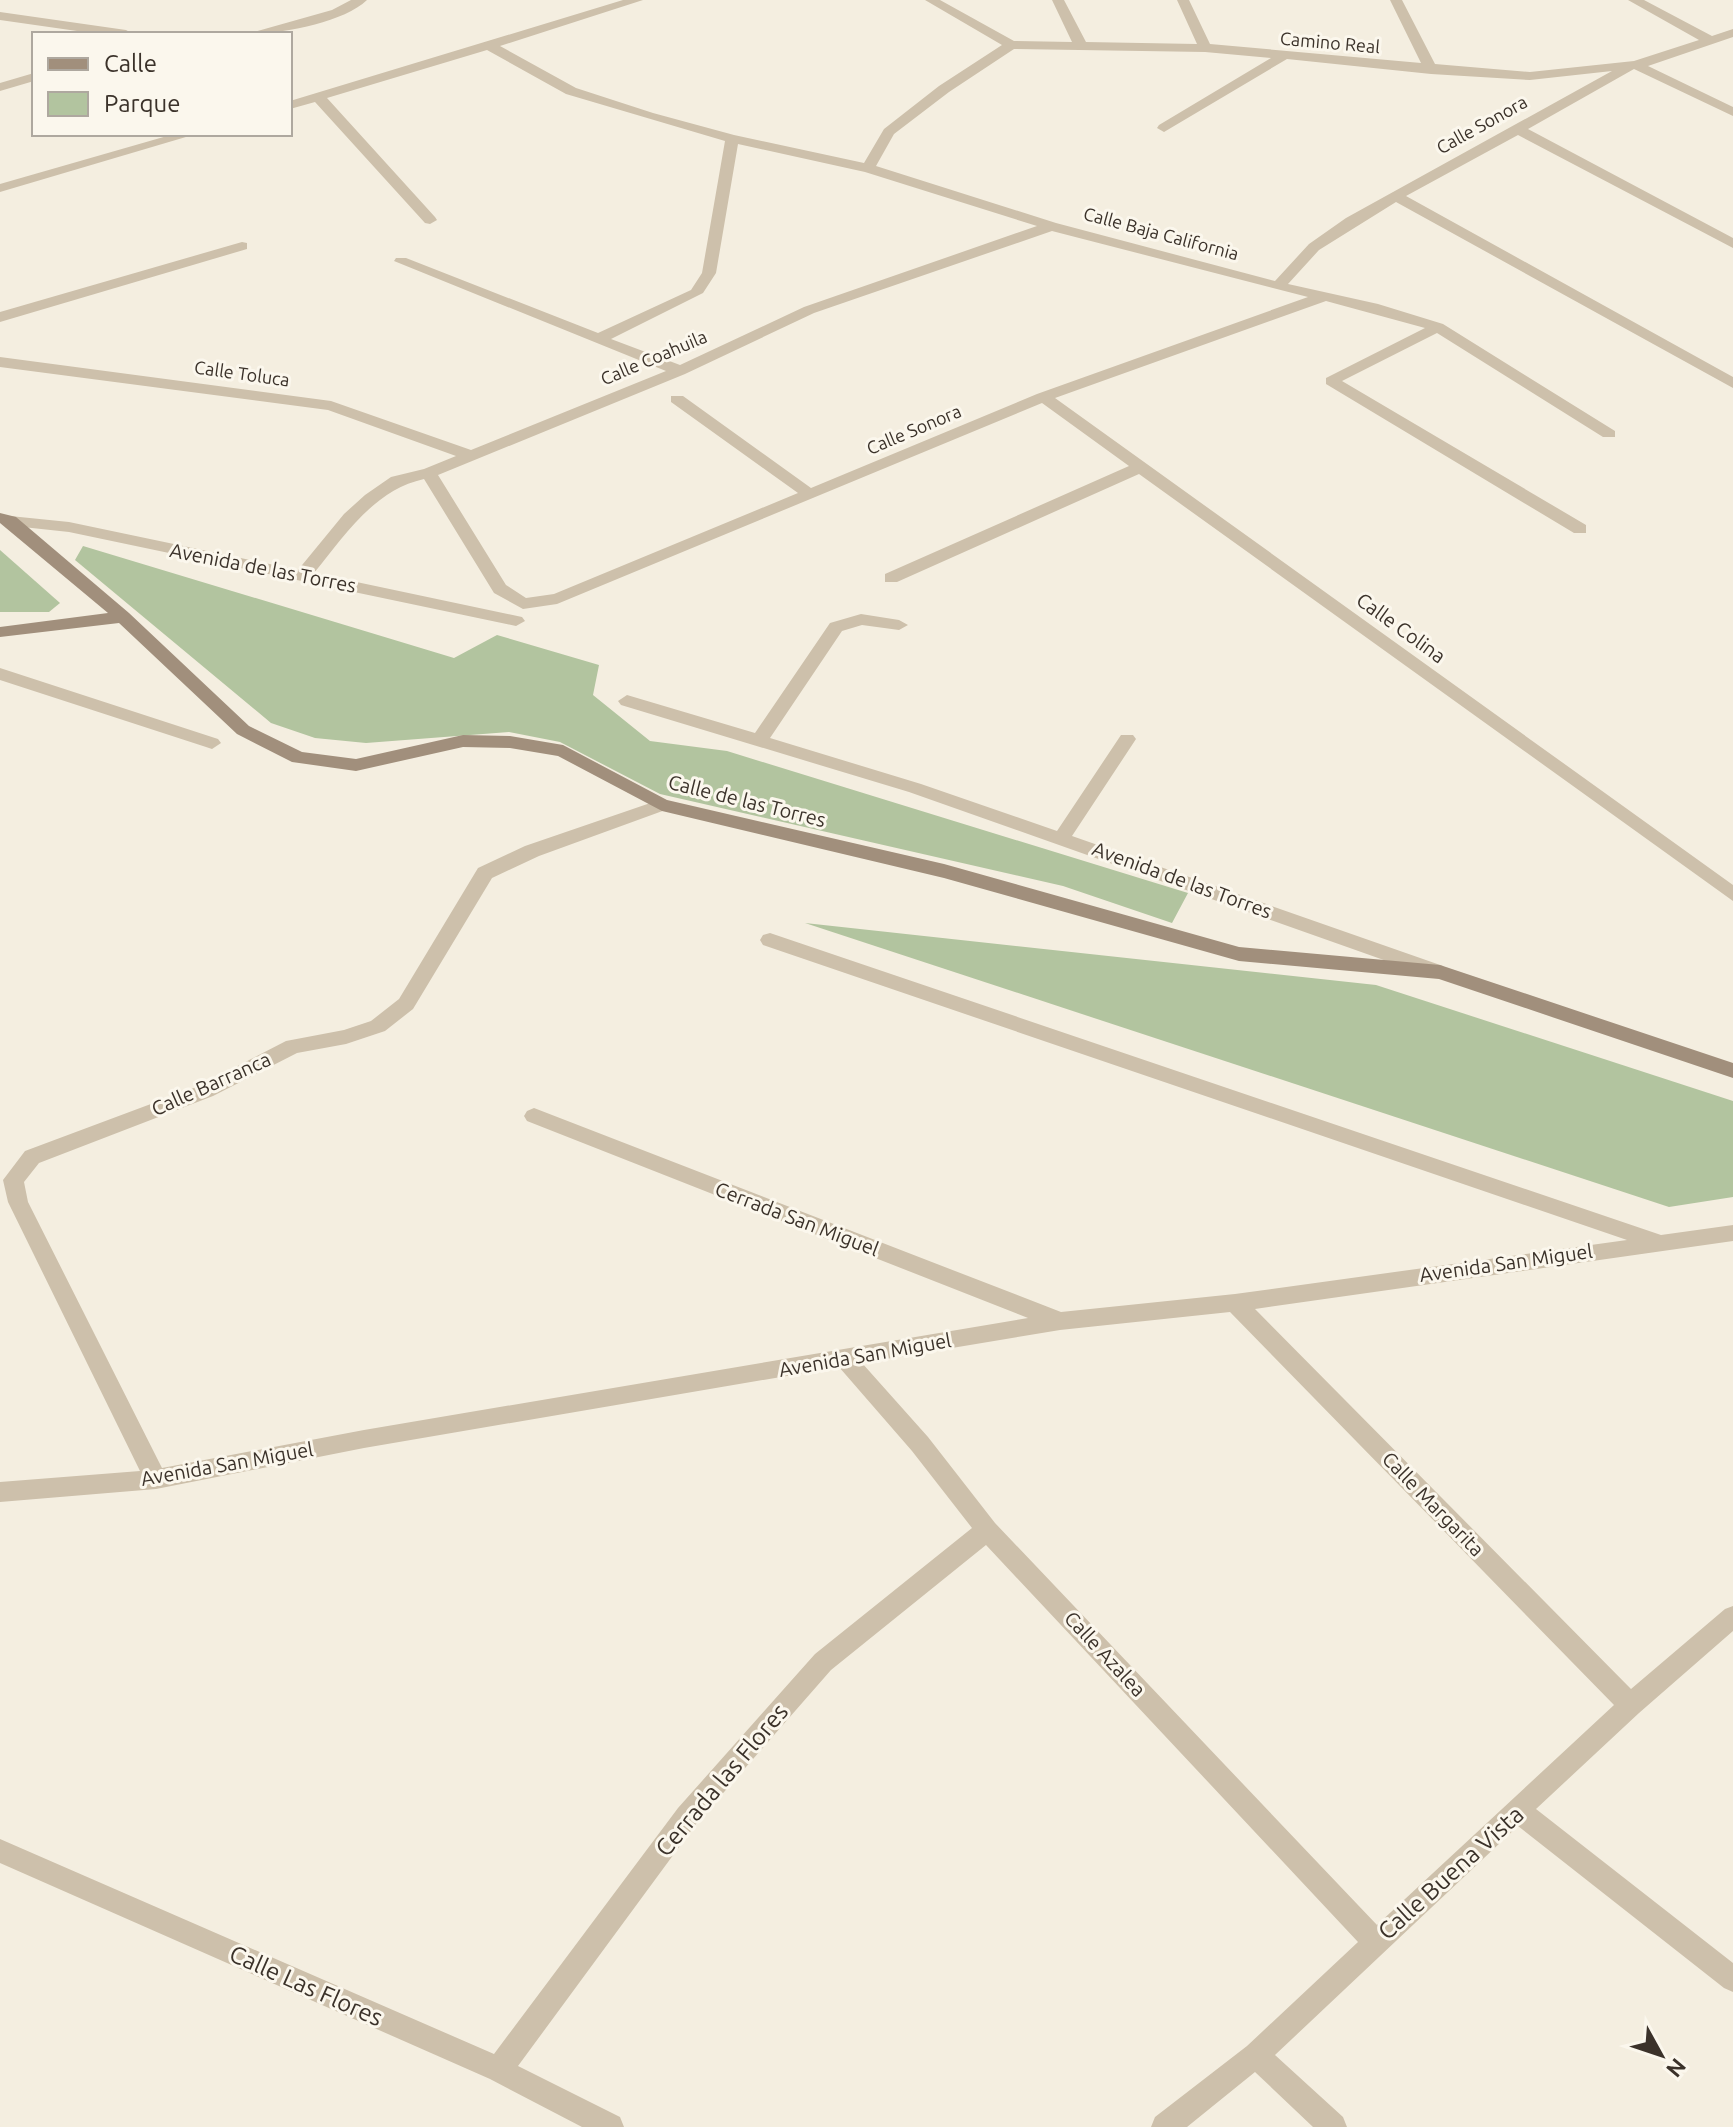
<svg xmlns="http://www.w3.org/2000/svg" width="1733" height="2127" viewBox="0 0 1733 2127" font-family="Ubuntu,sans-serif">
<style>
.green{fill:#b2c49f}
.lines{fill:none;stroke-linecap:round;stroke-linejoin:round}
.street{fill:#cdc0ab;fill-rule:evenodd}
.secondary{fill:#a18f7c;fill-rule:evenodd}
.labels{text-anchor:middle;stroke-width:6;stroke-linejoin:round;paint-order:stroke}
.far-street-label{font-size:18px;fill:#3b322a;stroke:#fbf7ed}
.street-label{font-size:20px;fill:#3b322a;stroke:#fbf7ed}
.near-street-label{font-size:24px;fill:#3b322a;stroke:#fbf7ed}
</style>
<rect width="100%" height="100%" fill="#f4eee0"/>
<g class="green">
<polygon points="83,546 454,658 497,635 599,665 593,695 650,741 727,751 1188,893 1172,923 1063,886 660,794 560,742 509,732 366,743 315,738 271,723 75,560"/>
<polygon points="0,550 60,603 49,612 0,612"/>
<polygon points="805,923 1376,985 1733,1101 1733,1197 1669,1207"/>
</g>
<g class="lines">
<g class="street">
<path d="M 351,0 L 367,0 C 343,23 280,34 247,34 L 332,10 Z"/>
<path d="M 623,0 L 643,0 L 500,46 L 576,88 L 653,113 L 734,135 L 864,163 L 884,129 L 939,86 L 1002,45 L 925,0 L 940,0 L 1014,41 L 1072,42 L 1052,0 L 1064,0 L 1086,42 L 1197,44 L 1177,0 L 1189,0 L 1210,44 L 1421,63 L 1390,0 L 1402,0 L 1435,64 L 1530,72 L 1634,61 L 1699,40 L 1628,0 L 1644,0 L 1712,36 L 1733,29 L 1733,37 L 1648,66 L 1733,107 L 1733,116 L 1634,69 L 1528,129 L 1733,238 L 1733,248 L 1518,135 L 1406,196 L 1733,377 L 1733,388 L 1396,202 L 1319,250 L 1288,284 L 1378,304 L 1443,324 L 1615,431 L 1615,437 L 1603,437 L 1437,333 L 1342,381 L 1586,525 L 1586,533 L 1574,533 L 1326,384 L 1326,378 L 1425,328 L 1326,301 L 1055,398 L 1733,885 L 1733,901 L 1139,474 L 897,582 L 885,582 L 885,574 L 1129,466 L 1042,403 L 557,604 L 523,609 L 494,593 L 424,479 C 374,490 345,535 314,573 L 522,617 L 525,621 L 516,626 L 69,532 L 4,525 L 2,521 L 10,516 L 69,522 L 298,570 L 344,514 L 365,495 L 391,477 L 424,469 L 456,456 L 328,410 L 0,367 L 0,357 L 331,401 L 471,450 L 666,371 L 394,261 L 396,258 L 406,258 L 598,333 L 691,290 L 702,273 L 725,141 L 566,94 L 487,50 L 327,98 L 435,217 L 437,220 L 430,224 L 425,223 L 315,102 L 290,109 L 290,101 ZM 1014,49 L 1205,52 L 1271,58 L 1159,125 L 1157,128 L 1164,132 L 1287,59 L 1431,74 L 1530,80 L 1612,71 L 1346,218 L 1309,244 L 1275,281 L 1056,223 L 876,166 L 894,134 L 949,92 ZM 738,144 L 865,172 L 1037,226 L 804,307 L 680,365 L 611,339 L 703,293 L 716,273 ZM 1052,231 L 1308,297 L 1037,394 L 811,488 L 683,396 L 671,396 L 671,402 L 798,493 L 554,594 L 526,598 L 506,585 L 438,475 L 685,374 L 814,313 Z"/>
<polygon points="0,12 126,30 133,34 98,34 0,20"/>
<polygon points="34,73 34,81 0,91 0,83"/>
<polygon points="174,134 196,134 0,192 0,184"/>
<polygon points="242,242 247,243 247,249 0,322 0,312"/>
<polygon points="861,614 899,620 908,625 899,630 862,625 842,631 770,738 921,784 1057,831 1121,735 1133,735 1136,739 1072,836 1443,966 1446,971 1443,976 1429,976 909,792 621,705 618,701 627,695 755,733 830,623"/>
<polygon points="0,668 218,739 221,743 212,749 206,747 0,680"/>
<path d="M 662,799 L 668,801 L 671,805 L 668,809 L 539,856 L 492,878 L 413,1009 L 385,1031 L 346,1044 L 297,1053 L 213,1096 L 39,1163 L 24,1182 L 28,1202 L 162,1468 L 364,1430 L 1028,1318 L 527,1121 L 524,1116 L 527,1111 L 534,1108 L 1061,1312 L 1235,1294 L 1627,1240 L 763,945 L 760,940 L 763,935 L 770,933 L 1661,1235 L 1733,1225 L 1733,1241 L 1255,1309 L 1631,1689 L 1725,1609 L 1733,1606 L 1733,1631 L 1639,1713 L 1536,1809 L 1733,1963 L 1733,1992 L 1724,1988 L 1518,1826 L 1275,2055 L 1343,2117 L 1347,2127 L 1313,2127 L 1255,2072 L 1187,2127 L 1151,2127 L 1155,2117 L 1247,2046 L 1358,1942 L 986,1545 L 831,1670 L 696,1824 L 518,2066 L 620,2117 L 624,2127 L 582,2127 L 490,2079 L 0,1863 L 0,1839 L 494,2054 L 678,1808 L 815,1654 L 972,1528 L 912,1451 L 839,1367 L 364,1448 L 156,1489 L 0,1502 L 0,1482 L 140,1471 L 8,1202 L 3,1180 L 25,1151 L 199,1086 L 286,1041 L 344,1030 L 371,1021 L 399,999 L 478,868 L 525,846 ZM 1230,1312 L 1614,1705 L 1377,1925 L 995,1523 L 928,1437 L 862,1363 L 1060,1330 Z"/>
</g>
<polygon class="secondary" points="0,513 16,517 129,613 249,726 302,752 356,759 463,735 510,736 563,745 667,800 944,864 1239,947 1440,965 1733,1063 1733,1078 1439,979 1239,961 944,878 662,811 558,756 510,748 463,747 356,771 292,762 237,734 119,623 0,637 0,627 108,613 0,523"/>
</g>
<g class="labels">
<g class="far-street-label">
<text transform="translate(1330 43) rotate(5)" y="6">Camino Real</text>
<text transform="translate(1482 125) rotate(-29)" y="6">Calle Sonora</text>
<text transform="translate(1161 234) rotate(15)" y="6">Calle Baja California</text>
<text transform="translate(654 358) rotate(-23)" y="6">Calle Coahuila</text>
<text transform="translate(242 374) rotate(8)" y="6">Calle Toluca</text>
<text transform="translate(914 430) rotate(-23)" y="6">Calle Sonora</text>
</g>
<g class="street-label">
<text transform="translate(263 568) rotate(11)" y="7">Avenida de las Torres</text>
<text transform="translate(1401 628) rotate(36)" y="7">Calle Colina</text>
<text transform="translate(747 801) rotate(14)" y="7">Calle de las Torres</text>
<text transform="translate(1182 880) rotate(20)" y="7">Avenida de las Torres</text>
<text transform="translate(211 1084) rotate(-24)" y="7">Calle Barranca</text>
<text transform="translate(797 1219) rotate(21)" y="7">Cerrada San Miguel</text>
<text transform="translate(1506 1263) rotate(-8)" y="7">Avenida San Miguel</text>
<text transform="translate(865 1355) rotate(-10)" y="7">Avenida San Miguel</text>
<text transform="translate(227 1464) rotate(-10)" y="7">Avenida San Miguel</text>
<text transform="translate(1433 1504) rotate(46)" y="7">Calle Margarita</text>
<text transform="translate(1105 1654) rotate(47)" y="7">Calle Azalea</text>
</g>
<g class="near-street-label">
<text transform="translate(722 1780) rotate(-50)" y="8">Cerrada las Flores</text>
<text transform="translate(1451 1873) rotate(-42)" y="8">Calle Buena Vista</text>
<text transform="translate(306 1986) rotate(24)" y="8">Calle Las Flores</text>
</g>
</g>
<rect x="32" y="32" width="260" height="104" fill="#fbf7ed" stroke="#aea89f" stroke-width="2"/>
<rect x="48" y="58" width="40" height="12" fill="#a18f7c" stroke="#aea89f" stroke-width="2"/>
<text x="104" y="72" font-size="24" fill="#3b322a">Calle</text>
<rect x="48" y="92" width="40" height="24" fill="#b2c49f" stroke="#aea89f" stroke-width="2"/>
<text x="104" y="112" font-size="24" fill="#3b322a">Parque</text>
<g transform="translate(1661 2055) rotate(130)" stroke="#fbf7ed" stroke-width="6" paint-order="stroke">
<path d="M0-6L14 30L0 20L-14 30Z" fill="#3b322a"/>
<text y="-12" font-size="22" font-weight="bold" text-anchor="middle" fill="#3b322a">N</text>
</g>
</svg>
